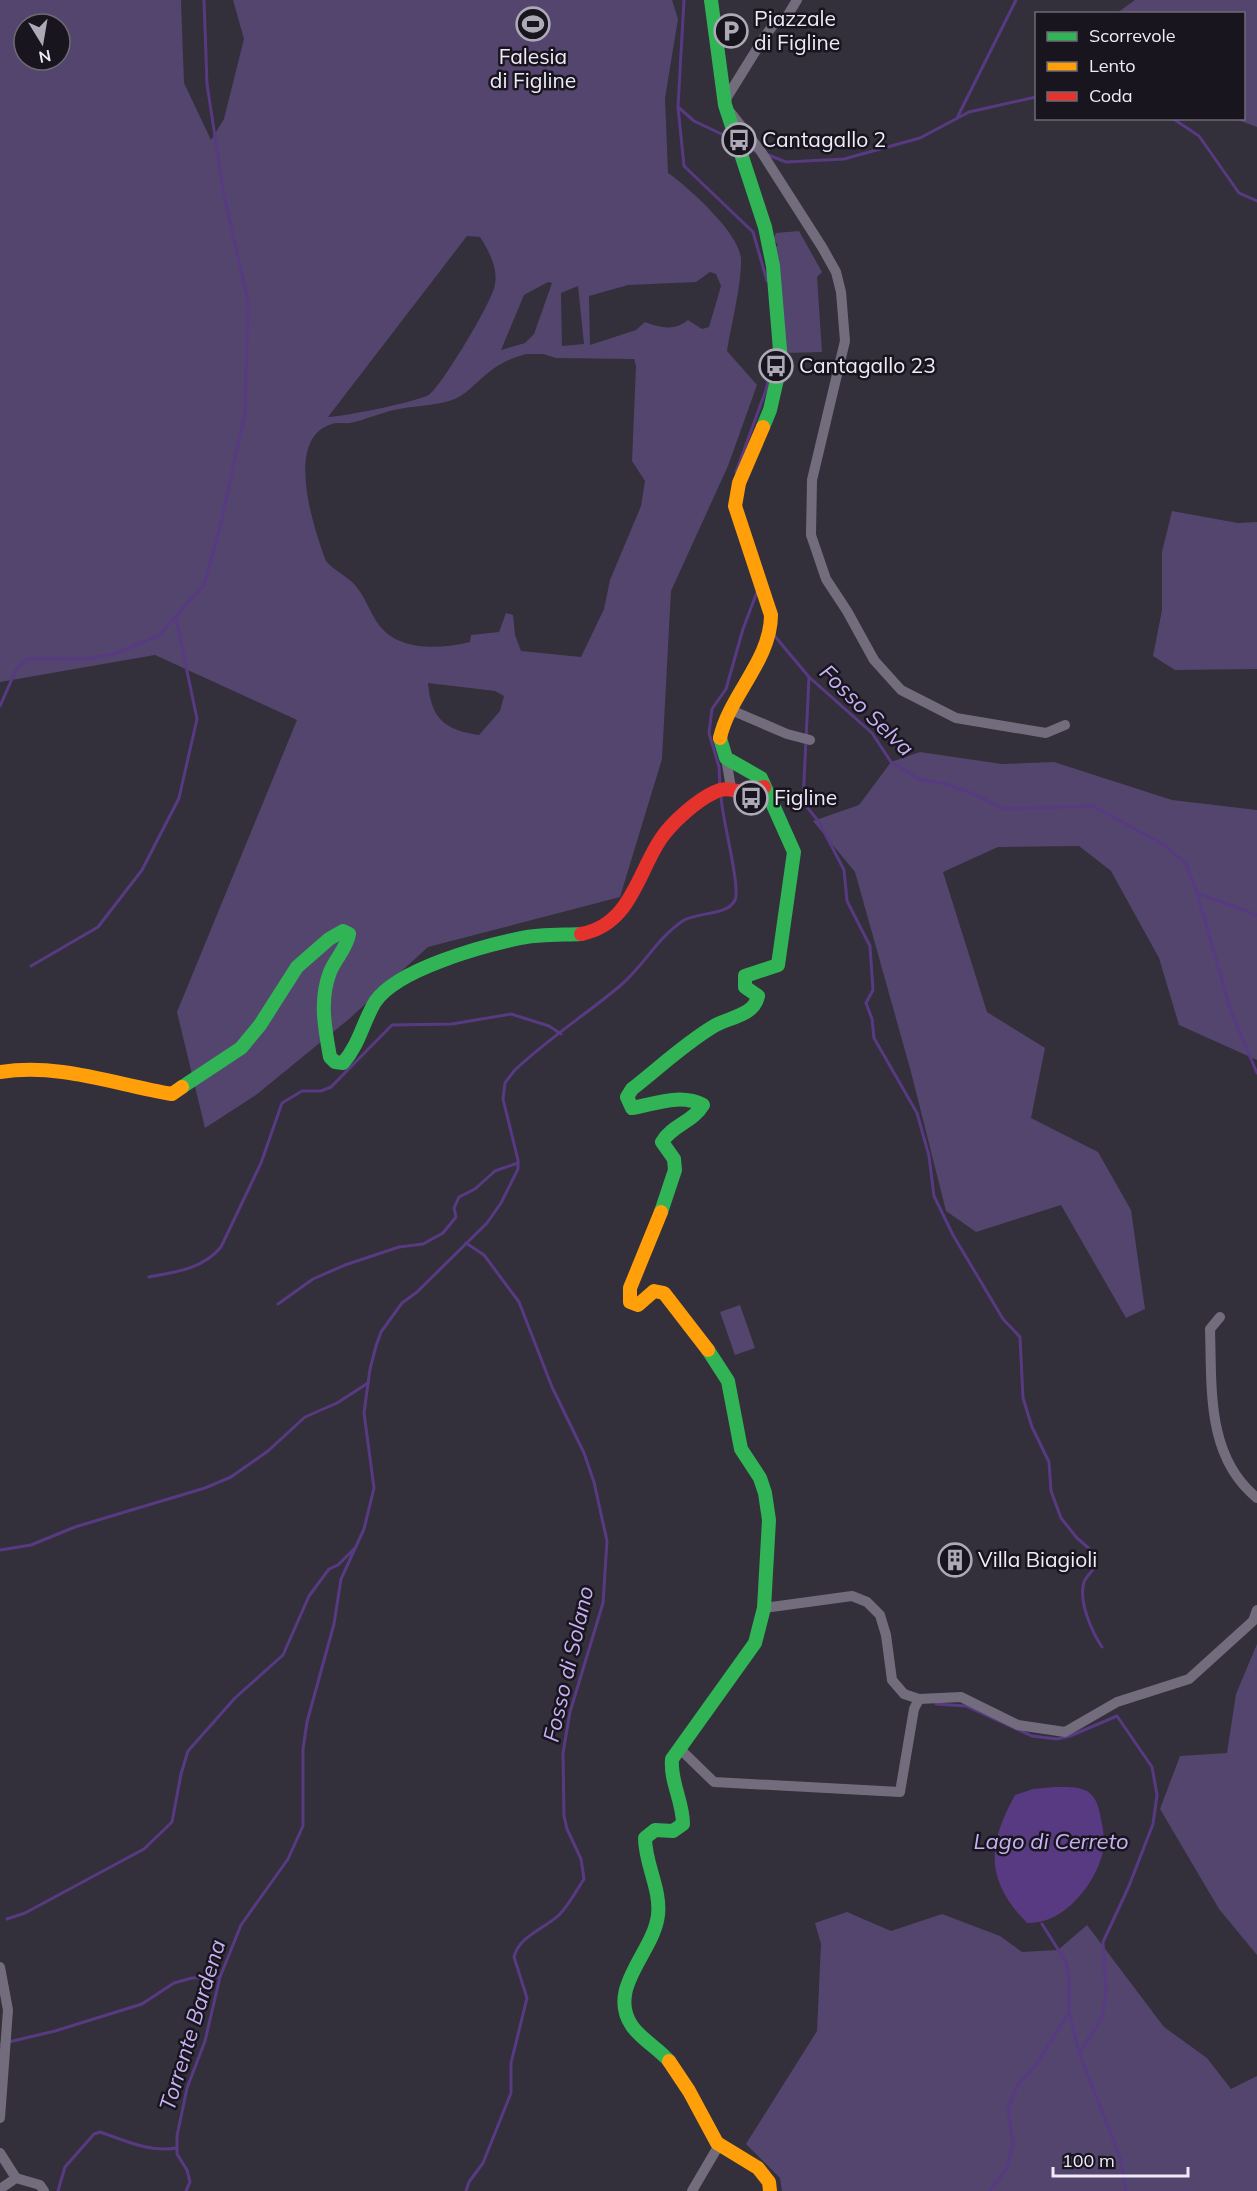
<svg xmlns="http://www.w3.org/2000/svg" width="1257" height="2191" viewBox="0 0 1257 2191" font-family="Mulish,sans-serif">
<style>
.green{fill:#54456e;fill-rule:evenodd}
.water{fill:#583a83}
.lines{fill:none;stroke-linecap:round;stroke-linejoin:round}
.stream{stroke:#583a83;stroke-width:3}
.street{stroke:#736c7d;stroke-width:10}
.fast{stroke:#30b455;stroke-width:14}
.slow{stroke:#ff9f0a;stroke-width:14}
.jam{stroke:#e5322d;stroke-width:14}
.labels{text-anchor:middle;stroke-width:5;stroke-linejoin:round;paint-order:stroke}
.poi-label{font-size:21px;fill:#efeaf8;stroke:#18151e;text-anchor:start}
.water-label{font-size:22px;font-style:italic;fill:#c7b1f3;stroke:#18151e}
</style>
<rect width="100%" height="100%" fill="#332f3b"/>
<g class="green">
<path d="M 0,0 L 181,0 L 184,83 L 211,140 L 224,119 L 244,39 L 233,0 L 672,0 L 678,19 L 665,98 L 668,173 C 688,187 740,233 741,259 C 742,282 731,327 727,351 L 757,385 L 728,466 L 671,591 L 662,759 L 620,897 L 428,947 L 349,1019 L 256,1095 L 205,1128 L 177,1012 L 297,720 L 155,655 L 0,682 ZM 24,24 L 60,24 L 60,60 L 24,60 ZM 467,236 L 480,237 C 489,251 498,268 495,284 C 493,301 443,383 430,394 C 422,401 342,417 328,417 ZM 710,272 L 716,274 L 721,286 L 709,327 L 702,329 L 688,320 C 675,331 660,328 645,322 L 636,330 L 590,345 L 589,296 L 628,285 L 696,282 ZM 548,282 L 552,283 L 534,334 L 525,343 L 501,350 L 524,295 ZM 578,286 L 584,344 L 562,346 L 561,293 ZM 526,354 L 543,354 L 556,358 L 634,359 L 636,366 L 632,461 L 645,481 L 641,506 L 610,580 L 604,609 L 581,657 L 521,651 L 515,635 L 513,615 L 506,613 L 499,632 L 471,635 L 470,642 C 440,649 400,652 379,625 C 370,613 365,596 355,585 C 346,575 334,571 326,561 C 314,529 283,438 332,424 C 338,422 345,424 350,423 C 365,420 380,413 394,410 C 412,406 431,406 449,401 C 465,397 476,382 489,372 C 500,363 512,358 526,354 ZM 428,683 L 495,691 L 504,696 L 500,711 L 479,735 C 445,730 431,719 428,683 Z"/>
<polygon points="1135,0 1257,0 1257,127 1235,119 1244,118 1244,14 1117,13"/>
<polygon points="799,231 822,272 817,277 822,352 784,353 774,248 778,245 773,239 776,233"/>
<polygon points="1172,511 1238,523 1257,522 1257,669 1175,670 1153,656 1162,610 1162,552"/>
<polygon points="920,752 1002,764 1054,762 1172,800 1257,810 1257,1060 1179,1025 1159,958 1111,871 1079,846 998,847 943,872 987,1012 1045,1048 1031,1118 1098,1152 1131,1210 1145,1309 1126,1318 1061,1205 976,1232 946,1211 911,1072 855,872 813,821 859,805 891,762"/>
<polygon points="740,1305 755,1348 735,1355 720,1312"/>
<polygon points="1257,1644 1257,1955 1219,1909 1160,1809 1180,1756 1227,1753 1236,1694"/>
<polygon points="847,1912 891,1931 942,1914 1000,1936 1022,1952 1058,1950 1087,1925 1164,2027 1207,2058 1231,2089 1257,2076 1257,2191 782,2191 780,2178 746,2144 817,2031 821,1944 815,1923"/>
</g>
<path class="water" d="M 1055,1787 C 1065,1787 1078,1786 1087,1791 C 1097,1798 1099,1808 1101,1819 C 1103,1829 1106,1843 1103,1852 C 1095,1885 1063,1925 1027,1923 C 985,1880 987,1846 1015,1795 L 1033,1789 Z"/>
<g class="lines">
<g class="stream">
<polyline points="684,0 678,107 684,166 753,232 767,281"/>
<polyline points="678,107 694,121 730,138"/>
<polyline points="958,116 1016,0"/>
<polyline points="1172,118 1199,136 1239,193 1257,201"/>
<polyline points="744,146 757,152"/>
<polyline points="766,154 786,162 844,159 920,138 969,112 1036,97"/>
<polyline points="736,472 766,390 774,356"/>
<polyline points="773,634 809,677 872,733 891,762 919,779 946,784 974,794 1004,809 1093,806 1166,846 1186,864 1197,893 1231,1012 1257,1073"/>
<path d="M 809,677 L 803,802 L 819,822 L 844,870 L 847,901 L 870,946 L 873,990 L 866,1003 L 872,1019 L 874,1038 L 917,1113 L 929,1156 L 934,1196 L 953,1235 L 1003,1319 L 1020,1337 L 1023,1398 L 1032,1427 L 1049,1462 L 1051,1491 L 1061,1518 L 1077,1538 L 1092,1551 L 1096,1566 C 1093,1570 1086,1577 1084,1582 C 1078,1601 1092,1632 1102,1647"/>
<polyline points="0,706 16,670 27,659 86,659 117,653 158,636 204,585 220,527 245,413 248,302 223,190 207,84 204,0"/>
<polyline points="720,787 719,767 709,733 712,709 726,689 743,629 757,592"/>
<polyline points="1197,893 1257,915"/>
<polyline points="31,966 98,927 142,870 179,798 197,719 176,618"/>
<path d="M 466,1243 L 484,1255 L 519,1302 L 552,1387 L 584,1453 L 594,1482 L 607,1541 L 603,1603 L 570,1712 L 563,1753 L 564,1816 L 567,1829 L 581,1859 L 584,1879 C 576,1891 569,1905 559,1915 C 544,1929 519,1936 514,1957 L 527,1998 L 511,2063 L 511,2093 L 483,2163 L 469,2182 L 466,2191"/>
<path d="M 149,1277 C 175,1272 203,1269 221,1247 L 261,1163 L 282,1103 L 302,1091 L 321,1091 L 331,1087 L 392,1025 L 452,1024 L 511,1014 L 549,1026 L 561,1034"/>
<polyline points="278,1304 313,1279 345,1265 399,1247 423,1244 443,1233 456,1217 454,1208 459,1197 475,1189 495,1171 518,1163"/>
<polyline points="0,1550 31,1545 75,1527 205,1488 231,1477 268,1451 305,1417 337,1403 368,1383"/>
<polyline points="936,1704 966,1706 1032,1736 1057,1739 1070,1736 1117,1716 1152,1767 1157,1795 1153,1824 1129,1886 1103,1942 1106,1992 1102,2018 1079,2053"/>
<polyline points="7,1919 25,1913 144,1849 172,1822 181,1774 188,1751 235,1698 283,1655 309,1596 329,1569 338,1565 354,1549"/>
<polyline points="1042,1924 1066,1962 1069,1979 1069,2012 1079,2053 1120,2157 1126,2191"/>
<polyline points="0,2044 55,2031 142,2004 174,1983 192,1978 220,1977"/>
<path d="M 58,2191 L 65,2167 L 94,2134 L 100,2132 C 124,2140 150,2153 176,2148"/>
<path d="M 186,2191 L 190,2182 L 187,2170 L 177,2154 L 177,2136 L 187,2088 L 205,2041 L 220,1977 L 241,1925 L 288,1859 L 303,1826 L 303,1749 L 307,1722 L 334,1624 L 341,1579 L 364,1529 L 374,1488 L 364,1413 L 370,1369 L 376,1346 L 381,1332 L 402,1303 L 417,1292 L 487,1223 L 501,1203 L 518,1169 L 518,1160 L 503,1099 L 505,1083 L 514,1071 C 547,1039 587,1014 621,985 C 644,965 657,939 681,922 C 695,911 727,917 735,900 C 741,888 722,818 721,797"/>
<polyline points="990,2191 1007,2168 1013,2143 1008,2109 1017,2086 1036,2065 1068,2014"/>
</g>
<g class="street">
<polyline points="724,102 765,36 775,23 786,18 797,0"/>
<polyline points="731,113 760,150 822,247 836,272 841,292 845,341 812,480 811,535 826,579 847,611 874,660 901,690 956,718 1046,733 1065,725"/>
<polyline points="731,710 787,734 810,740"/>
<polyline points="726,758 731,788"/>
<path d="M 1220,1317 L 1210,1329 C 1212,1388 1206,1457 1257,1498"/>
<polyline points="764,1608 852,1596 867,1602 880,1615 886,1635 892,1680 904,1694 919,1699 961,1697 1018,1725 1065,1732 1117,1702 1189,1679 1253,1621 1257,1610"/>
<polyline points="679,1748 714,1782 900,1792 914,1709 919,1699"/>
<polyline points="0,1967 8,2010 0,2118"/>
<polyline points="0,2153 16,2178"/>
<polyline points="0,2189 16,2178 40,2185 44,2191"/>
<polyline points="692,2191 719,2145"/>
</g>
<g class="fast">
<polyline points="711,0 725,105 765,227 773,266 781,362 770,410 763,427"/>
<path d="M 182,1087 L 241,1048 L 260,1025 L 297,967 L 329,939 L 343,931 L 349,934 C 347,948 335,959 330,972 C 319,1000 325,1029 330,1057 L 335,1062 L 343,1063 C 359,1045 363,1022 375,1002 C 397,969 483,946 521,938 C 540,934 562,935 581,934"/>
<path d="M 661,1212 L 675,1170 L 674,1159 L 662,1142 C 672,1125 693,1122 703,1105 C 681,1093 655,1104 632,1108 L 627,1097 L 632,1089 C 659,1068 684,1044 714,1026 C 729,1017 754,1016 758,996 L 745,987 L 745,976 L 778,965 L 794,852 L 761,778 L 726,758 L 720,738"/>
<path d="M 669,2061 C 658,2048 642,2040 632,2026 C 606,1988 654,1952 658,1915 C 661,1889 645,1864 645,1838 L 655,1830 L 673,1831 L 683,1824 C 683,1801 670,1782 672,1759 L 755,1643 L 764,1608 L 769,1520 L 765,1493 L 760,1478 L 741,1449 L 728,1381 L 708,1350"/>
</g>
<g class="slow">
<path d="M 720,738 C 729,696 771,660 771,615 L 735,506 L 739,483 L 763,427"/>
<path d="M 0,1072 C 60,1063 113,1084 172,1094 L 182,1087"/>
<polyline points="661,1212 630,1288 630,1302 638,1305 654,1291 664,1293 708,1350"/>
<polyline points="669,2061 689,2091 717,2143 758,2168 769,2182 770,2191"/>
</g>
<path class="jam" d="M 581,934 C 630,925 637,875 660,840 C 671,823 697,800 715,792 C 727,786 735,792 746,792 C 752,792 759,788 764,787"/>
</g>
<defs>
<symbol id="stadium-ring" viewBox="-11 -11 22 22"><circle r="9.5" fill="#18151e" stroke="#ada9b6" stroke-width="1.5"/><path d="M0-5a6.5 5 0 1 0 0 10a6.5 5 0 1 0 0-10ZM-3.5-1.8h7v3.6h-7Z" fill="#ada9b6"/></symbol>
<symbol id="parking-ring" viewBox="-11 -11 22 22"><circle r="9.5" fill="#18151e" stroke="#ada9b6" stroke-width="1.5"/><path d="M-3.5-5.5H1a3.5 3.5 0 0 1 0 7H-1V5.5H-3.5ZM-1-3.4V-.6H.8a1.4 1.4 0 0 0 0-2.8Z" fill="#ada9b6"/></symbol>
<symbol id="bus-ring" viewBox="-11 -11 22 22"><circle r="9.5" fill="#18151e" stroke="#ada9b6" stroke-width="1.5"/><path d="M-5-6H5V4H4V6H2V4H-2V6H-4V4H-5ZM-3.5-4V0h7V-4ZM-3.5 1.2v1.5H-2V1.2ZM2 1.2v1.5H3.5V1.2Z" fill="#ada9b6"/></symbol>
<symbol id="building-ring" viewBox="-11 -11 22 22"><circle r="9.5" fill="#18151e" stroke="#ada9b6" stroke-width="1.5"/><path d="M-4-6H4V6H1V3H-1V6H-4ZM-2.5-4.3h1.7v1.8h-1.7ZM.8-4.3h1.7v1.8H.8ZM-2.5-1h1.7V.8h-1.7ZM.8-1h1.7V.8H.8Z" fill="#ada9b6"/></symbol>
</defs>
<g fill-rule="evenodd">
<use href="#stadium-ring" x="514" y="5" width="38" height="38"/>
<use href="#parking-ring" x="712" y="12" width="38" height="38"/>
<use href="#bus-ring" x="720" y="121" width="38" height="38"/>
<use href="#bus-ring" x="757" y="347" width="38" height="38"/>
<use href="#bus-ring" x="732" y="779" width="38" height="38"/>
<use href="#building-ring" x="936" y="1541" width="38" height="38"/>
</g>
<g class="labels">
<g class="poi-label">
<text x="754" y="26">Piazzale<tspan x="754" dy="24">di Figline</tspan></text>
<text x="533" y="64" text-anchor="middle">Falesia<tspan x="533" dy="24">di Figline</tspan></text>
<text x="762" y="147">Cantagallo 2</text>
<text x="799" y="373">Cantagallo 23</text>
<text x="774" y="805">Figline</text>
<text x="978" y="1567">Villa Biagioli</text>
</g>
<g class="water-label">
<text transform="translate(867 710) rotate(44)" y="8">Fosso Selva</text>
<text transform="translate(568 1664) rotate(-77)" y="8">Fosso di Solano</text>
<text x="1051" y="1849">Lago di Cerreto</text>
<text transform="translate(192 2025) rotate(-73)" y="8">Torrente Bardena</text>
</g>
</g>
<rect x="1035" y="12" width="210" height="108" fill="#18151e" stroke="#6e6a75" stroke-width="1.5"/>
<rect x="1047" y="32" width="30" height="9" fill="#30b455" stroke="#6e6a75" stroke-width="1.5"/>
<text x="1089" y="42" font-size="18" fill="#efeaf8">Scorrevole</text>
<rect x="1047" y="62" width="30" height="9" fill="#ff9f0a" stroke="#6e6a75" stroke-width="1.5"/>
<text x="1089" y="72" font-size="18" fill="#efeaf8">Lento</text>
<rect x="1047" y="92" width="30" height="9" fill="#e5322d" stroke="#6e6a75" stroke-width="1.5"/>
<text x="1089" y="102" font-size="18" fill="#efeaf8">Coda</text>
<g transform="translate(42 42) rotate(169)"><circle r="28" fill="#18151e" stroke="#6e6a75" stroke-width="1.5"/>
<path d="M0-4.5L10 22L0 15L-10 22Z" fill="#ada9b6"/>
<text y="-9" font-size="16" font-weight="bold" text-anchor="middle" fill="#efeaf8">N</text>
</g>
<path d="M1053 2167v9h135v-9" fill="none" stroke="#efeaf8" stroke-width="3"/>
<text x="1062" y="2167" font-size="18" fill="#efeaf8" stroke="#18151e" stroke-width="4.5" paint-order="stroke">100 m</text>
</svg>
